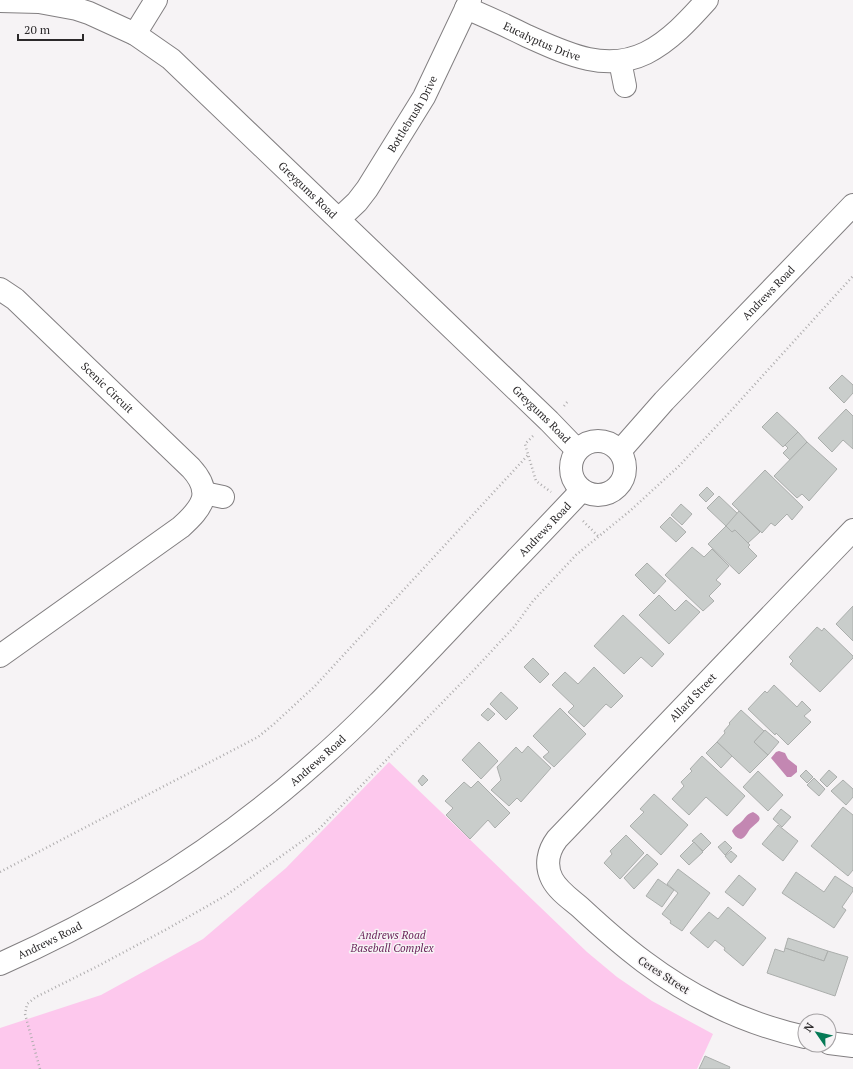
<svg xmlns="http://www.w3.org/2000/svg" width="853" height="1069" viewBox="0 0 853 1069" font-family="'PT Serif',serif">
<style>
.green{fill:#fdc8ed}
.water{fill:#c387b2}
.building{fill:#c9cdcb;stroke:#abaeac}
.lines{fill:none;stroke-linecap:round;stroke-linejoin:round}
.minor-casing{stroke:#827f81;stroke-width:24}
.tertiary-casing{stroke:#827f81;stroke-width:24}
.secondary-casing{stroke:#827f81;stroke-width:24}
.path{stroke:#afadae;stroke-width:2.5;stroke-dasharray:1 3;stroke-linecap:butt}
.minor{stroke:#fff;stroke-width:22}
.tertiary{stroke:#fff;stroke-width:22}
.secondary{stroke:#fff;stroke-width:22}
.labels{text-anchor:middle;stroke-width:3;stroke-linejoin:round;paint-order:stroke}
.street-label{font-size:11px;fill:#2b292a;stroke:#f6f3f5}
.park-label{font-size:11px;font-style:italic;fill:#6b255b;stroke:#f6f3f5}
</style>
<rect width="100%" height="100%" fill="#f6f3f5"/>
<polygon class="green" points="389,762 587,952 617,977 652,1001 713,1034 697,1069 0,1069 0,1028 101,995 203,939 286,868"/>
<g class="water">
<polygon points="779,751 785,753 788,759 797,766 797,772 791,777 787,777 771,758 776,752"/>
<path d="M 753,812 C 766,819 757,822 750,829 C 747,833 746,837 741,839 C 736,838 734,835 732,831 C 735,826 736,826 740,823 C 745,819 746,814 753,812 Z"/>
</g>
<g class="building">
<polygon points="842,375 853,385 853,393 844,403 829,388"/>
<polygon points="846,409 853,416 853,449 843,440 832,452 818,438"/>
<polygon points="777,412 798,432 783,447 762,427"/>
<polygon points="798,432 807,442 790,460 783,453 788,448 785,445"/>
<polygon points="807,442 837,469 809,501 802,494 797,498 774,476"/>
<polygon points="765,470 803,507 792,520 787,514 775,526 771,523 762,533 732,504"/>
<polygon points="707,487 714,494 706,502 699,495"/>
<polygon points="719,496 738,514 726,526 707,508"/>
<polygon points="681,504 692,514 682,525 671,515"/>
<polygon points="739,511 760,532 748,543 735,530 732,532 726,526"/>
<polygon points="670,517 686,532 676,542 660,527"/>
<polygon points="726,526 732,532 735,530 750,545 748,547 757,556 739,574 708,544"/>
<polygon points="692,547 704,557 712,549 729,566 716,580 721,584 709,596 714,601 703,611 665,575"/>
<polygon points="647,563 666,581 654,594 635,575"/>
<polygon points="659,595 675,611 686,600 700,612 669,644 639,615"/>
<polygon points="853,606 853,641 836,624"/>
<polygon points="623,615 664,654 652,667 641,657 624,674 594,646"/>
<polygon points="817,627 822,631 824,628 853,656 853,658 820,692 790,664 793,661 789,657"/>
<polygon points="533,658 549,674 540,683 524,667"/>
<polygon points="594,667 623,696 611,708 606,704 584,727 568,712 574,706 552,685 565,672 578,684"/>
<polygon points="774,685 797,707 802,701 811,710 804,716 811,722 788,745 776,733 775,735 748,709 765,691 767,693"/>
<polygon points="501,692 518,708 506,720 490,704"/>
<polygon points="488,708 495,714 488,721 481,715"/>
<polygon points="560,708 586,734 554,767 543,757 549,752 533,736"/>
<polygon points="741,710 764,731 754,742 768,755 750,773 717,742 725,733 724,731 730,724 729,723"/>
<polygon points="765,730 779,742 768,755 754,742"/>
<polygon points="479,742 498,761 481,779 462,760"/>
<polygon points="717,742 732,756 721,768 706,753"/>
<polygon points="528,746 551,768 521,802 517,798 509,806 491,790 501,780 497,767 516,747 522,753"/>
<polygon points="702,756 745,796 727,816 706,797 689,815 672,799 684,786 681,782 692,771 690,769"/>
<polygon points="806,770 813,777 807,783 800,776"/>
<polygon points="829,770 837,777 827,787 820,780"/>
<polygon points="758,771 783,795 768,811 743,787"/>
<polygon points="423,775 428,780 422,786 418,781"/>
<polygon points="814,778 825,789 819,796 807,785"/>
<polygon points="843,780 853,789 853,797 846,805 831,791"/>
<polygon points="478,781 510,813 495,828 488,820 470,839 446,815 453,808 445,801 464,782 471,788"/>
<polygon points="654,794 688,825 661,855 630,826 644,812 640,809"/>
<polygon points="843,807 853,815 853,870 848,876 811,846"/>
<polygon points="781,809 791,817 782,827 773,819"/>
<polygon points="778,825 798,841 783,861 762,844"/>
<polygon points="701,833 711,843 703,851 692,841"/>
<polygon points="626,835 644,853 620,879 604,863 612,854 610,851"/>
<polygon points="725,841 732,848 725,855 718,847"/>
<polygon points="694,842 703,852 689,865 680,856"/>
<polygon points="731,851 737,856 731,863 725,856"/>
<polygon points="647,854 658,864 634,889 624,878"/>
<polygon points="678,869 710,893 682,931 670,923 671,921 662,914 678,893 667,884"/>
<polygon points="796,872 824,892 835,876 853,888 853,891 842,907 846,910 834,928 782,893"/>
<polygon points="739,875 756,889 743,906 725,892"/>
<polygon points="658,879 674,890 662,907 646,896"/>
<polygon points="728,907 766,938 743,966 724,950 725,948 715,940 708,948 690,933 709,912 718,919"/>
<polygon points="788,938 828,951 824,961 785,948"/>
<polygon points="785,948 824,961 828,951 848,957 835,996 767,973 775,949 784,952"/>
<polygon points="705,1056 730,1067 729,1069 699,1069"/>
</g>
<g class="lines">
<defs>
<g id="minor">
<path id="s1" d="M 466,8 C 487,17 507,26 527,36 C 565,53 605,73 646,53 C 670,41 689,20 707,0"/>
<polyline points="135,34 156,0"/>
<polyline points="620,61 625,86"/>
<path id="s2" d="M 339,219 L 357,202 L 367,189 L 424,97 L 470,0"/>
<path id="s3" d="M 0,289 L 15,299 L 191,468 C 214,493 202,508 181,527 L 0,656"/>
<polyline points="204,493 223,497"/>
<path id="s4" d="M 805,1037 C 774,1030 742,1019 714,1005 C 663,980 623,947 582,909 C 572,900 558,891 552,879 C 545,865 548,851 557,839 L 853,530"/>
<polyline points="829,1043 853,1046"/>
</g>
<g id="tertiary">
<path id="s5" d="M 0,1 L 39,2 L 77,9 L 89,13 L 135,34 L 171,59 L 549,421 L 577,450"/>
</g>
<g id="secondary">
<circle cx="598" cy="468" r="27"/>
<path id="s6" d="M 620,451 L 664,401 L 853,205"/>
<path id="s7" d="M 0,964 C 115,913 222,846 316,762 C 362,722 404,677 446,633 C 491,585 537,538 582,490"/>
</g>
</defs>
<use href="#minor" class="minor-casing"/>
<use href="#tertiary" class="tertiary-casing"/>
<use href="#secondary" class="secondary-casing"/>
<g class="path">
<polyline points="564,406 568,401"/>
<polyline points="533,436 525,444 536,481 551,492"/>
<polyline points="583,521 598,536"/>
<polyline points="0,872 258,737 274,724 315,686 528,455"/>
<polyline points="40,1069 25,1014 27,1004 36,997 98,966 167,929 225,896 318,830 474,670 514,627 533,601 576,555 631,510 679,466 728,414 853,276"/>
</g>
<use href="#minor" class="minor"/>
<use href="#tertiary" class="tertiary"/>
<use href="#secondary" class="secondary"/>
</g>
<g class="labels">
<g class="street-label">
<text dy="4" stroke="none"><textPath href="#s1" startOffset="83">Eucalyptus Drive</textPath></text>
<text dy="4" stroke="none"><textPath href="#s2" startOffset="129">Bottlebrush Drive</textPath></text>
<text dy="4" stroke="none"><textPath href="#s5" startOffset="374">Greygums Road</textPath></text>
<text dy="4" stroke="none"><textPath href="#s6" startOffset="217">Andrews Road</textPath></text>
<text dy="4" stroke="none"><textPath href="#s3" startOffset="146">Scenic Circuit</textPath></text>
<text dy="4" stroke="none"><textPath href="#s5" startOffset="698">Greygums Road</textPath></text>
<text dy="4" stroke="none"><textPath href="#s7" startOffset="703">Andrews Road</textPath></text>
<text dy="4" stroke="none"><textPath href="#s4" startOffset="542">Allard Street</textPath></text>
<text dy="4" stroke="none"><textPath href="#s7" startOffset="379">Andrews Road</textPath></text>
<text dy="4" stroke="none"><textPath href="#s7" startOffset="55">Andrews Road</textPath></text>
<text transform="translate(664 975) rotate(33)" y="4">Ceres Street</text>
</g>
<g class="park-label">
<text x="392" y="939">Andrews Road<tspan x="392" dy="13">Baseball Complex</tspan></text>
</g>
</g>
<g transform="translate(817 1033) rotate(304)"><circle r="19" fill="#f6f3f5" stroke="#a5a2a4"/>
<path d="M0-3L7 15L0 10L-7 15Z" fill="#057a56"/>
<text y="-6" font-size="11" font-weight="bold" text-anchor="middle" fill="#2b292a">N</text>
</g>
<path d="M18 34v6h65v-6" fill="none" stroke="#2b292a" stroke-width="2"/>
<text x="24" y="34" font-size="12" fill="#2b292a" stroke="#f6f3f5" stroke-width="3" paint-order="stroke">20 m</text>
</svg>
